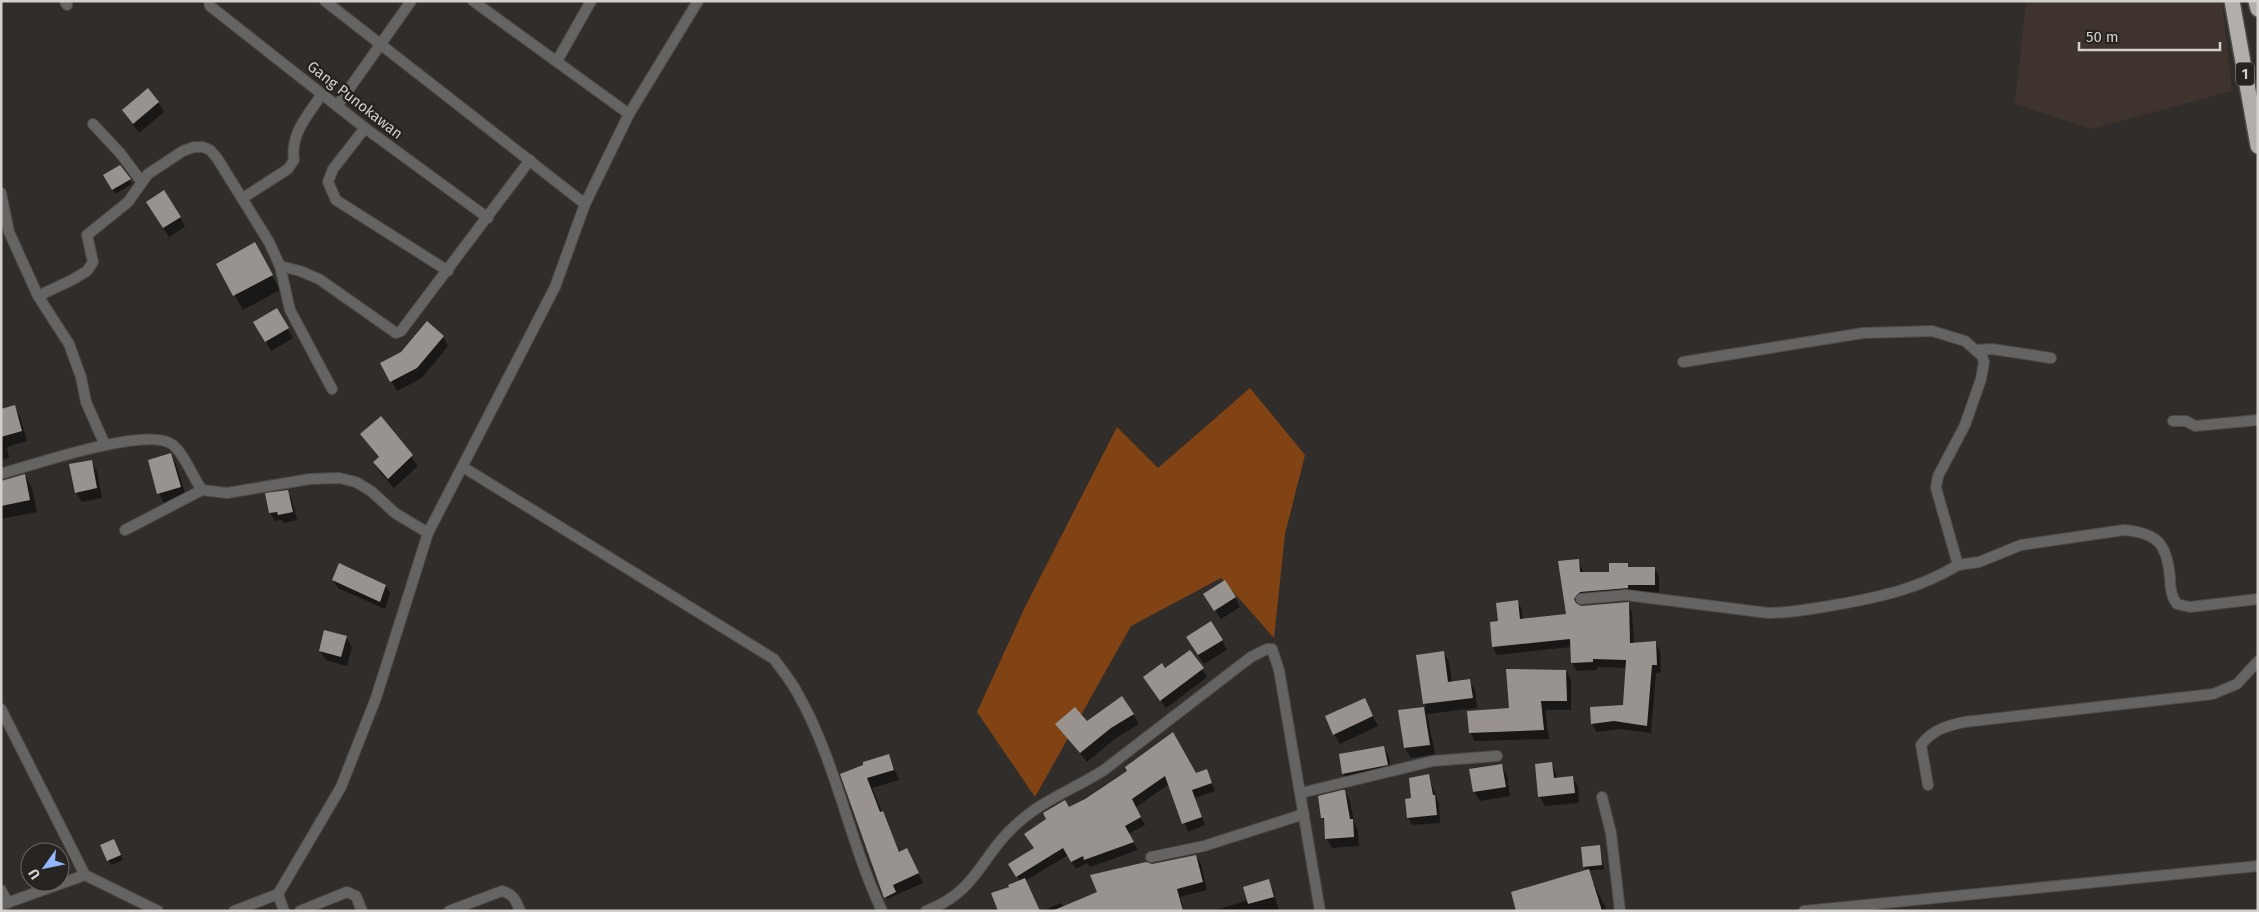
<svg xmlns="http://www.w3.org/2000/svg" width="2259" height="912" viewBox="0 0 2259 912" font-family="'Fira Sans',sans-serif">
<style>
.built{fill:#3e342d}
.green{fill:#814313}
.shadow{fill:#0007}
.building{fill:#98938f}
.lines{fill:none;stroke-linecap:round;stroke-linejoin:round}
.street-casing{stroke:#4e4a48;stroke-width:12}
.highway-casing{stroke:#4e4a48;stroke-width:18}
.street{stroke:#666462;stroke-width:10}
.highway{stroke:#b4aeab;stroke-width:15}
.labels{text-anchor:middle;stroke-width:5;stroke-linejoin:round;paint-order:stroke}
.shield{fill:#272320;stroke:#9f9c9a;stroke-width:1}
.shield-label{font-size:14px;font-weight:bold;fill:#d3d0ce}
.street-label{font-size:15px;fill:#d3d0ce;stroke:#272320}
</style>
<rect width="100%" height="100%" fill="#312d2a"/>
<polygon class="built" points="2026,1 2222,1 2232,91 2091,129 2015,104"/>
<polygon class="green" points="1250,388 1305,455 1285,534 1274,638 1221,578 1131,626 1035,797 977,712 1025,607 1117,427 1158,468"/>
<g class="shadow">
<polygon points="158,102 164,112 139,133 123,111"/>
<polygon points="120,166 132,184 115,194 105,175"/>
<polygon points="153,212 180,217 185,227 169,237"/>
<polygon points="263,259 280,290 243,310 217,264"/>
<polygon points="276,310 293,338 271,351 255,322"/>
<polygon points="443,337 448,346 422,378 397,391 382,364"/>
<polygon points="14,407 20,416 27,441 7,447 9,458 1,460 1,410"/>
<polygon points="361,434 398,440 418,466 394,488 380,472 374,462 379,458"/>
<polygon points="171,455 176,464 186,496 164,503 159,493"/>
<polygon points="91,461 97,471 102,498 82,502 76,492"/>
<polygon points="25,475 32,488 37,512 1,519 1,481"/>
<polygon points="287,491 292,500 297,520 284,523 282,520 275,521 270,513"/>
<polygon points="1578,560 1584,573 1610,573 1627,564 1630,568 1655,569 1659,577 1659,593 1632,592 1585,600 1578,607 1628,604 1632,612 1634,644 1656,643 1660,651 1661,672 1656,673 1651,733 1619,729 1597,732 1592,724 1591,708 1624,706 1627,668 1597,667 1597,670 1577,671 1572,663 1571,647 1497,655 1493,647 1491,623 1500,623 1517,602 1522,609 1523,620 1567,615"/>
<polygon points="333,580 386,586 390,594 385,609 338,588"/>
<polygon points="1235,597 1240,607 1221,619 1211,604"/>
<polygon points="346,637 352,647 347,666 326,660 320,651"/>
<polygon points="1222,640 1227,650 1204,664 1193,647"/>
<polygon points="1443,652 1449,662 1452,683 1469,680 1475,690 1477,708 1427,714 1435,754 1411,758 1405,748 1400,711 1426,708 1418,656"/>
<polygon points="1202,669 1207,677 1166,708 1144,678 1165,670"/>
<polygon points="1566,671 1571,680 1571,710 1545,710 1549,739 1475,741 1470,732 1510,709"/>
<polygon points="1364,699 1378,726 1340,744 1334,734"/>
<polygon points="1133,714 1139,724 1116,738 1087,762 1057,724 1087,723"/>
<polygon points="1384,747 1389,757 1392,775 1349,783 1343,773"/>
<polygon points="889,756 899,780 872,788 900,853 912,860 923,883 887,899 882,890 841,775"/>
<polygon points="1552,764 1558,779 1572,777 1578,787 1579,803 1545,806 1540,797"/>
<polygon points="1501,765 1507,775 1510,796 1480,801 1474,791"/>
<polygon points="1206,770 1215,791 1195,798 1205,825 1188,832 1169,784 1135,808 1145,825 1128,834 1138,850 1090,867 1087,863 1076,869 1068,855 1025,881 1011,888 1020,881 1010,865 1035,849 1068,809 1129,771 1195,774"/>
<polygon points="1428,775 1439,804 1440,823 1412,825 1408,817 1413,799"/>
<polygon points="1345,791 1350,801 1354,822 1358,830 1359,846 1332,848 1326,838 1323,817"/>
<polygon points="116,845 123,860 111,865 102,846"/>
<polygon points="1599,846 1604,869 1588,871 1607,911 1517,911 1587,871 1584,866"/>
<polygon points="1196,856 1201,864 1207,890 1180,897 1183,906 1166,911 1098,893 1152,865"/>
<polygon points="1268,881 1273,890 1279,911 1213,911 1248,900"/>
<polygon points="1061,903 1066,911 1041,911"/>
</g>
<g class="building">
<polygon points="148,88 159,102 133,124 122,110"/>
<polygon points="120,165 131,179 112,190 103,175"/>
<polygon points="164,190 181,217 163,228 146,202"/>
<polygon points="255,242 273,275 233,296 216,264"/>
<polygon points="277,308 289,328 265,342 253,322"/>
<polygon points="427,321 444,336 417,368 390,382 380,363 401,352"/>
<polygon points="15,405 22,431 1,437 1,409"/>
<polygon points="381,416 413,455 388,479 373,462 379,457 360,434"/>
<polygon points="171,453 181,487 157,494 148,460"/>
<polygon points="92,460 97,488 75,493 69,464"/>
<polygon points="25,474 30,500 1,506 1,481"/>
<polygon points="288,490 293,512 278,515 277,512 269,513 265,493"/>
<polygon points="1579,559 1580,572 1609,572 1609,563 1628,563 1628,567 1655,567 1655,585 1628,585 1628,588 1580,592 1574,599 1576,603 1581,606 1629,602 1630,643 1656,641 1657,665 1652,665 1647,726 1614,721 1591,724 1590,707 1623,705 1626,660 1593,659 1593,662 1571,663 1570,639 1492,647 1490,622 1498,621 1496,603 1518,600 1520,619 1566,614 1558,561"/>
<polygon points="339,563 386,585 380,602 332,580"/>
<polygon points="1225,580 1236,597 1214,611 1203,594"/>
<polygon points="1211,621 1223,640 1198,655 1186,637"/>
<polygon points="324,630 347,636 341,657 319,651"/>
<polygon points="1190,650 1204,668 1160,701 1143,677 1162,663 1165,668"/>
<polygon points="1444,651 1448,682 1470,679 1473,698 1423,704 1416,655"/>
<polygon points="1506,669 1566,670 1567,701 1541,701 1544,730 1469,733 1467,711 1509,708"/>
<polygon points="1122,696 1134,714 1111,728 1080,753 1055,724 1075,707 1087,721"/>
<polygon points="1365,698 1373,716 1333,735 1325,716"/>
<polygon points="1424,707 1430,745 1404,748 1398,710"/>
<polygon points="1173,732 1196,773 1207,769 1212,783 1192,790 1202,817 1182,824 1165,776 1132,799 1141,817 1125,826 1134,842 1084,860 1083,856 1071,862 1063,848 1016,877 1008,864 1034,848 1024,834 1046,819 1043,813 1065,800 1069,807 1085,799 1127,771 1125,767"/>
<polygon points="1384,746 1388,765 1342,774 1339,754"/>
<polygon points="889,754 894,770 867,778 880,812 883,811 899,852 907,848 919,873 893,885 896,892 884,898 840,774 863,765 863,762"/>
<polygon points="1552,762 1554,778 1573,776 1575,793 1538,797 1535,764"/>
<polygon points="1502,764 1506,787 1473,792 1469,769"/>
<polygon points="1429,774 1433,795 1435,795 1437,815 1407,818 1405,799 1411,798 1409,778"/>
<polygon points="1342,790 1345,790 1350,819 1353,819 1354,837 1325,839 1324,818 1321,818 1318,796"/>
<polygon points="114,839 121,855 107,861 100,845"/>
<polygon points="1600,845 1602,865 1583,867 1581,847"/>
<polygon points="1196,855 1203,882 1177,889 1183,911 1052,911 1097,892 1090,875 1146,862 1152,864"/>
<polygon points="1589,869 1602,911 1516,911 1511,892"/>
<polygon points="1025,878 1040,911 998,911 991,893 1009,887 1008,885"/>
<polygon points="1269,879 1274,897 1248,904 1243,887"/>
</g>
<g class="lines">
<defs>
<g id="street">
<polyline points="65,1 67,5"/>
<polyline points="209,1 210,6 365,128 488,218"/>
<polyline points="325,1 585,204"/>
<polyline points="473,1 629,114"/>
<polyline points="557,61 591,1"/>
<polyline points="337,106 411,1"/>
<polyline points="93,124 120,153 141,181"/>
<polyline points="365,128 333,169 328,182 336,200 448,271"/>
<polyline points="1,193 9,232 38,296 69,344 81,377 86,402 105,445"/>
<path d="M 243,198 L 288,169 L 294,160 C 290,134 308,115 322,94"/>
<polyline points="280,266 300,271 319,279 396,333 401,331 530,160"/>
<polyline points="38,296 72,280 87,271 93,262 87,235 128,202 148,174 183,151 194,147 203,147 210,150 217,158 269,242 280,266 290,310 332,389"/>
<polyline points="1977,350 1992,349 2051,358"/>
<path d="M 1683,362 L 1863,333 L 1932,331 L 1965,341 L 1982,356 L 1984,362 L 1981,379 L 1965,425 L 1938,476 L 1936,488 L 1958,565 L 1979,562 L 2021,545 L 2124,530 C 2158,533 2167,544 2170,578 C 2170,587 2171,597 2177,604 L 2190,607 L 2258,599"/>
<polyline points="2173,421 2186,421 2195,426 2258,420"/>
<path d="M 463,467 L 774,659 C 782,670 791,681 798,694 C 836,761 849,841 882,911"/>
<path d="M 1,474 C 32,465 149,425 173,445 C 185,455 192,476 202,490 L 227,493 L 310,479 L 339,478 L 356,482 L 371,491 L 395,513 L 428,533"/>
<polyline points="125,530 202,490"/>
<path d="M 1581,599 L 1626,595 L 1768,613 C 1793,613 1817,608 1841,604 C 1884,596 1920,588 1958,565"/>
<polyline points="1,709 85,875"/>
<path d="M 1928,785 L 1921,745 C 1932,730 1946,726 1964,722 L 2213,694 L 2237,684 L 2258,661"/>
<polyline points="1301,793 1433,761 1497,756"/>
<polyline points="1602,797 1611,833 1620,911"/>
<polyline points="1151,857 1204,846 1304,814"/>
<polyline points="1,890 8,903"/>
<polyline points="278,894 284,911"/>
<polyline points="1,905 85,875 158,911"/>
<polyline points="234,911 278,894 341,787 376,698 428,533 555,287 585,204 629,114 698,1"/>
<polyline points="300,911 347,892 356,896 362,911"/>
<path d="M 449,911 L 502,891 C 513,894 516,900 520,911"/>
<path d="M 926,911 C 979,891 981,854 1019,822 C 1045,799 1076,788 1104,770 L 1251,657 L 1267,649 L 1272,649 L 1279,670 L 1320,911"/>
<polyline points="1804,911 2258,866"/>
</g>
<g id="highway">
<polyline points="2232,1 2258,146"/>
<polyline points="2256,1 2258,9"/>
</g>
</defs>
<use href="#street" class="street-casing"/>
<use href="#highway" class="highway-casing"/>
<use href="#street" class="street"/>
<use href="#highway" class="highway"/>
</g>
<g class="labels">
<rect class="shield" x="2236" y="62.5" width="18" height="23" rx="4"/>
<g class="shield-label">
<text x="2245" y="79">1</text>
</g>
<g class="street-label">
<text transform="translate(355 100) rotate(38)" y="5">Gang Punokawan</text>
</g>
</g>
<rect width="2259" height="912" fill="none" stroke="#d3d0ce" stroke-width="5"/>
<g transform="translate(45 867) rotate(237)"><circle r="24" fill="#272320" stroke="#6c6866"/>
<path d="M0-4L9 19L0 12L-9 19Z" fill="#93b7fd"/>
<text y="-8" font-size="14" font-weight="bold" text-anchor="middle" fill="#d3d0ce">U</text>
</g>
<path d="M2079 42v8h141v-8" fill="none" stroke="#d3d0ce" stroke-width="2.5"/>
<text x="2086" y="42" font-size="15" fill="#d3d0ce" stroke="#272320" stroke-width="4" paint-order="stroke">50 m</text>
</svg>
